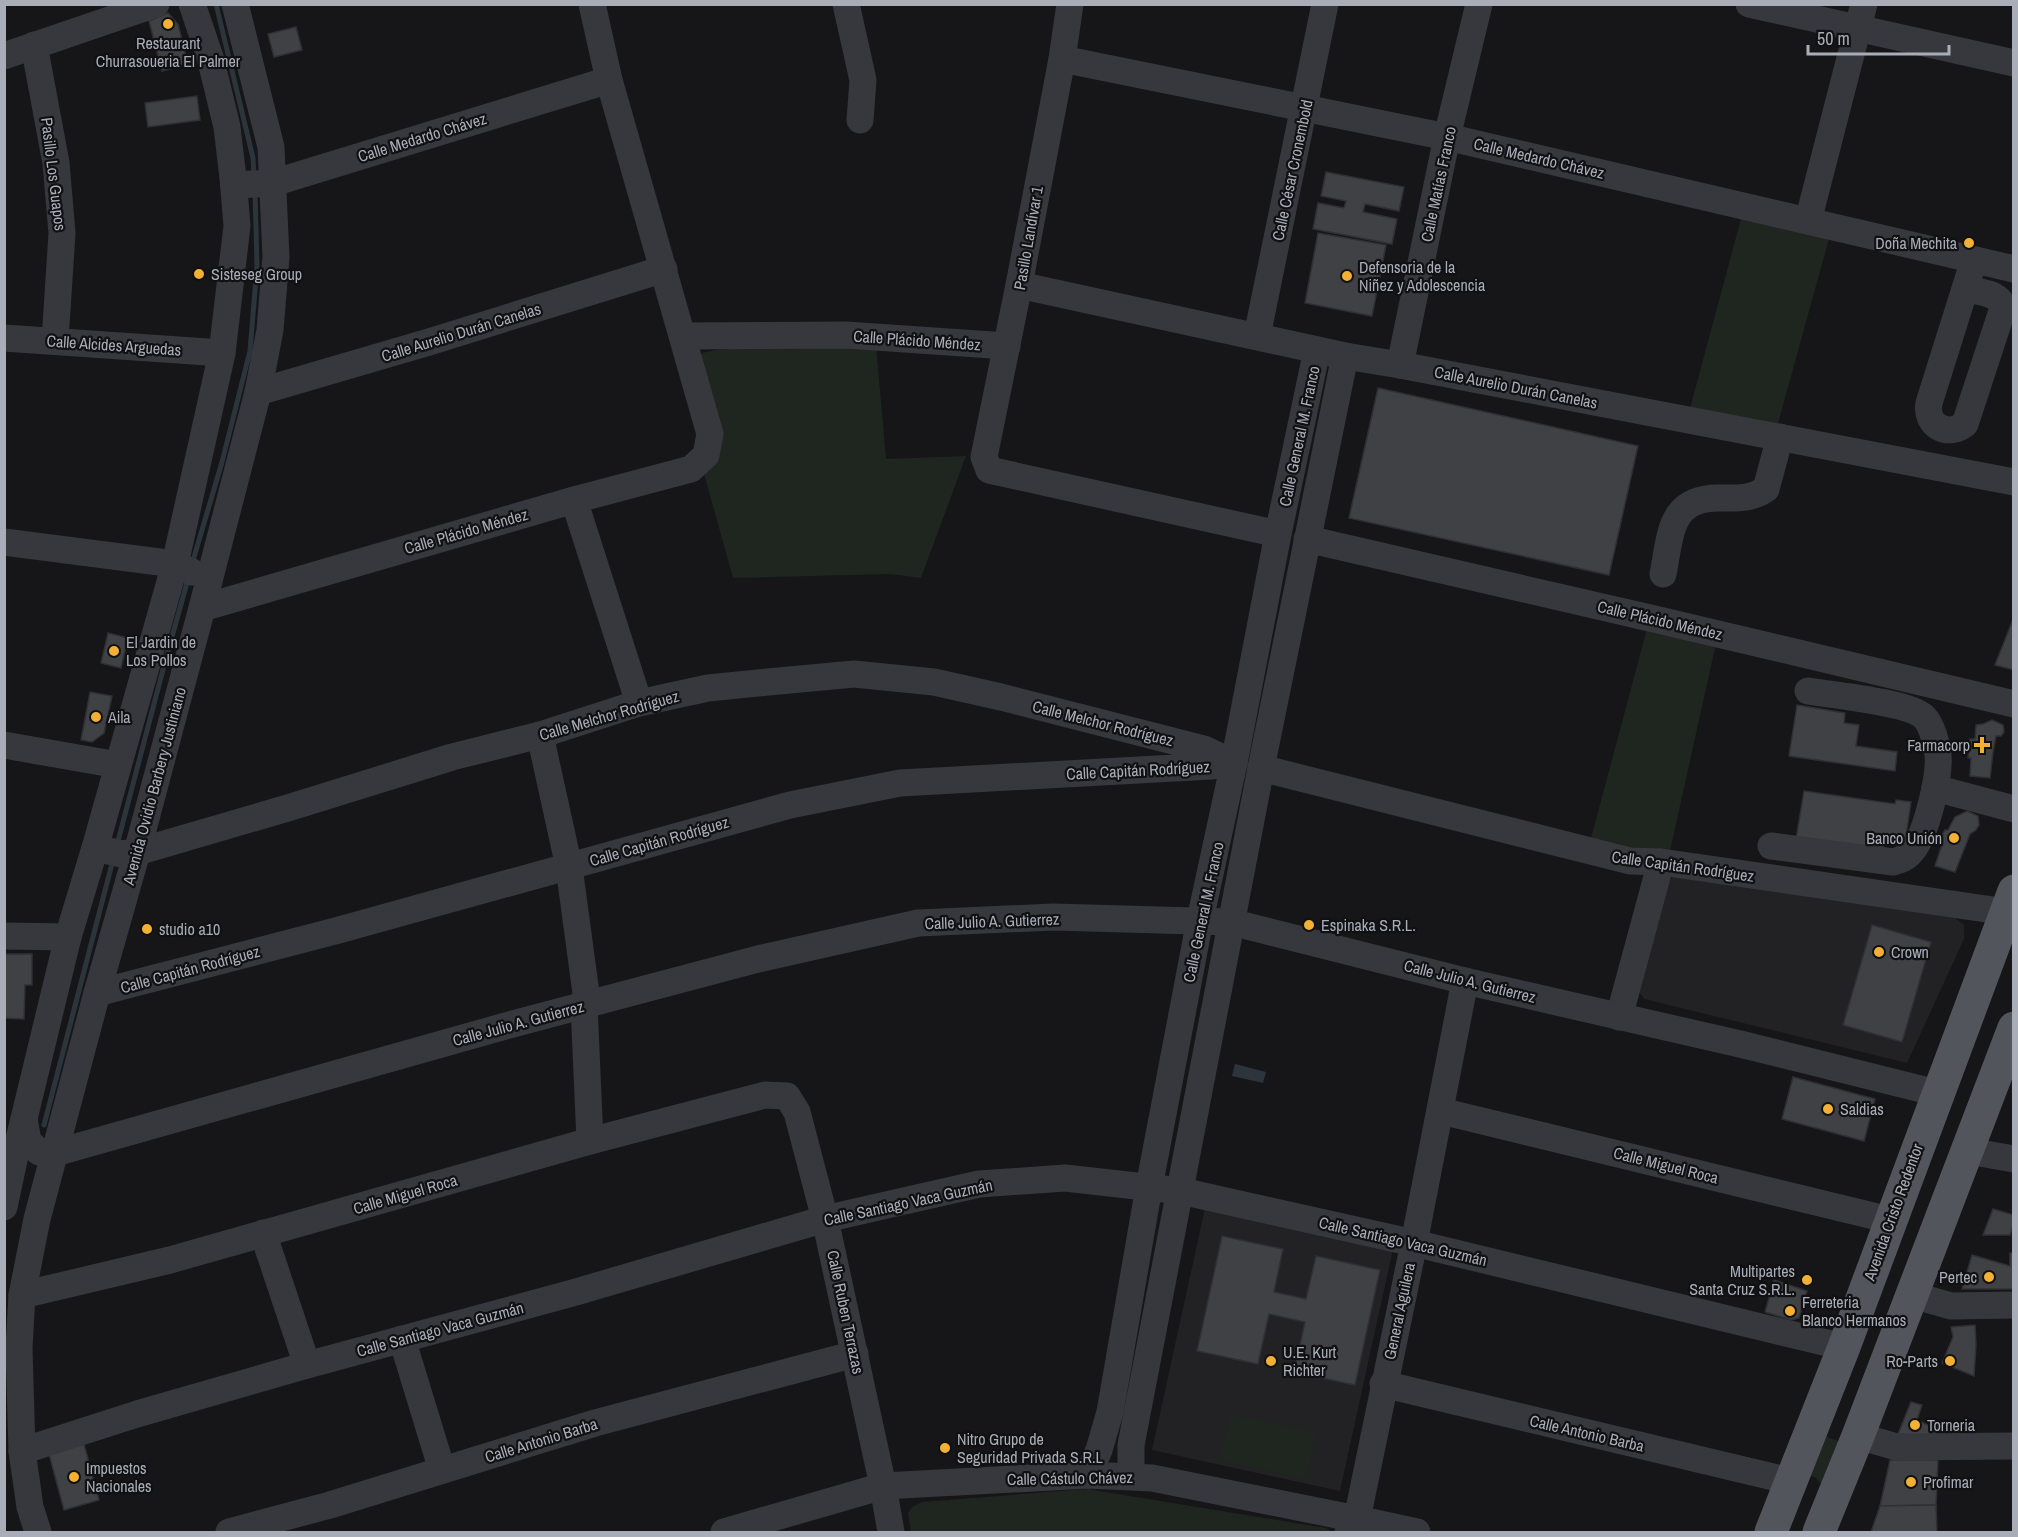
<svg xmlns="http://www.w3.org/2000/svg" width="2018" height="1537" viewBox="0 0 2018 1537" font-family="'Archivo Narrow',sans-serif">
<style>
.built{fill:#222225}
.green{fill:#1e261f}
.water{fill:#2c353c}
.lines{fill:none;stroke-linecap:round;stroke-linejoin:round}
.stream{stroke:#2c353c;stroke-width:5}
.building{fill:#404145;stroke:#303034;stroke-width:1.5}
.minor{stroke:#37383d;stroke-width:27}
.major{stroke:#53555c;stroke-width:33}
.poi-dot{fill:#f2b134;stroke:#111113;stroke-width:2}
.labels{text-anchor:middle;stroke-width:4.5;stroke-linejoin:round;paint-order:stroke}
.poi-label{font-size:16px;fill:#a8adb8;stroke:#111113;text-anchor:start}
.street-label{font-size:16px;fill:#a8adb8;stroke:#111113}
</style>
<rect width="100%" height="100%" fill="#161618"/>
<g class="built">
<polygon points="1673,876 1953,916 1964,925 1964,939 1907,1063 1644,999 1637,989 1665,888"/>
<polygon points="1205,1208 1393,1249 1340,1491 1152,1450"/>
</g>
<g class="green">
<polygon points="1742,215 1830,235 1777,427 1689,412"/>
<polygon points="876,345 886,459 966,456 921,578 890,574 733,578 703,470 698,363 702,353 716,350 760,347"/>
<polygon points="1648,625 1717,639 1670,851 1638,853 1590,842"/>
<polygon points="1230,1414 1316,1432 1306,1479 1219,1460"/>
<polygon points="1824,1432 1829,1438 1842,1442 1824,1488 1816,1478 1808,1475"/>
<polygon points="1087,1489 1326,1528 1332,1532 911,1532 908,1513 912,1507 922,1502"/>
</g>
<polygon class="water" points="1235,1064 1266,1072 1263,1083 1232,1076"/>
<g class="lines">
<g class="stream">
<polyline points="216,4 253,158 254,176"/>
<polyline points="192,564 222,462 250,351 257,266 255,191"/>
<polyline points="117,845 165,662 188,579"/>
<polyline points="44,1125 113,860"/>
</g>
</g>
<g class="building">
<polygon points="168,13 178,24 188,64 162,71 149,21"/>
<polygon points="296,27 302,50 274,57 268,34"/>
<polygon points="197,96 200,120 148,127 145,103"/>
<polygon points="1326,172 1404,187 1399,211 1365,204 1363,212 1397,219 1392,244 1313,229 1318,203 1344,208 1346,201 1321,196"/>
<polygon points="1318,233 1386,245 1372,316 1305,303"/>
<polygon points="1378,388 1638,446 1609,575 1349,518"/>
<polygon points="2014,617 2014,670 1995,665"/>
<polygon points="108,633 128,638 121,668 101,663"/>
<polygon points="90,692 112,696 104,733 92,742 81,740"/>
<polygon points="1797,705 1845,713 1844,723 1859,725 1856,746 1897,752 1895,771 1789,756"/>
<polygon points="1992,720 2003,725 2004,732 2001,736 1996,736 1993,752 1990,778 1970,776 1971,758 1968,758 1970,739 1975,739 1976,725 1983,724"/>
<polygon points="1804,791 1895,804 1896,800 1911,802 1905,843 1884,840 1883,850 1796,839"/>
<polygon points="1967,811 1978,816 1979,825 1976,830 1970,834 1955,872 1935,866 1942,845 1938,843 1945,830 1948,830 1955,817"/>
<polygon points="1872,925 1931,942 1902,1042 1843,1025"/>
<polygon points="4,954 32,954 32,985 25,985 24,1019 4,1018"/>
<polygon points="1793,1077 1875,1099 1864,1141 1782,1119"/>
<polygon points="1993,1209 2014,1215 2014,1223 2010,1235 1983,1235"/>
<polygon points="1222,1236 1283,1249 1274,1292 1306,1299 1316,1256 1380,1270 1355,1385 1294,1372 1305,1322 1269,1314 1258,1364 1197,1351"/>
<polygon points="2010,1253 2014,1253 2014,1289 1962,1289 1972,1255 2010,1266"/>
<polygon points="1774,1280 1807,1291 1799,1318 1791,1320 1765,1312"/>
<polygon points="1975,1325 1976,1345 1974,1376 1942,1363 1953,1337 1951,1327"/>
<polygon points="1911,1402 1922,1405 1917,1420 1937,1429 1936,1437 1898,1434"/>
<polygon points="84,1444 99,1500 64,1510 49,1454"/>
<polygon points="1890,1460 1938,1460 1936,1505 1880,1506"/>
<polygon points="1936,1505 1937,1532 1871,1532 1880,1506"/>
</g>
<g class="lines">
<g class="minor">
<polyline points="846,4 863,80 860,120"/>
<polyline points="1070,4 1062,59 1019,285 984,457 989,470 1278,534"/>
<polyline points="1749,4 2014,63"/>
<polyline points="34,45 56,163 62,233 55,341"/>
<polyline points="4,56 156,4"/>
<polyline points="1062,59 1447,137 2014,269"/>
<polyline points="234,185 273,183 609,80"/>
<polyline points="1808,221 1864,4"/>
<polyline points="1019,285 1345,356 1400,365 2014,482"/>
<path d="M 1965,289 C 1978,292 2000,292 2003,308 L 1965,424 C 1947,438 1925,425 1929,403 L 1974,260"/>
<polyline points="683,336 846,335 1007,346"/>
<polyline points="1257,336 1325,4"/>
<polyline points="4,338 222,353"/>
<polyline points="1400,365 1447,137 1479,4"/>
<polyline points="258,392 429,342 664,269"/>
<polyline points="574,500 639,703"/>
<polyline points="1307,539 1650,618 2014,704"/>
<polyline points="4,542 175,564 192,572"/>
<path d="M 1663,574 C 1671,534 1669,496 1722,498 C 1739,498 1751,499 1766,489 L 1780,437"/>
<polyline points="202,608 574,500 691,469 706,455 710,434 609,80 592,4"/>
<polyline points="540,735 569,867 586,993 584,1005 590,1141"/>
<polyline points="4,745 118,765"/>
<polyline points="1261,768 1630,861 1661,862 2007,912"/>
<polyline points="1935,788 2014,809"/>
<path d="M 1771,846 L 1893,862 C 1900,860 1907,858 1912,851 C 1926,835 1940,777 1938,755 C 1937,744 1932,725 1924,717 C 1909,702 1832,695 1808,691"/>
<polyline points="95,848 122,854 137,852 291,807 452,757 540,735 639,703 708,688 768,682 854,674 934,682 1001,697 1204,749 1234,763"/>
<polyline points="4,936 68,937"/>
<polyline points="97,993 339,930 790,805 900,783 1211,766 1234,763"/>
<polyline points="1619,1017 1661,862"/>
<polyline points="1441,1111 1890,1220"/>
<polyline points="24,1119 28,1141 39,1152 55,1153 509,1025 758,959 918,923 1053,917 1231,922 1465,981 1740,1044 1937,1093"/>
<polyline points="1968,1151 2014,1159"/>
<polyline points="4,1207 14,1160 68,937 95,848 175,564 222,353 237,226 233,178 227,127 210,57 192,4"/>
<polyline points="263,1233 307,1365"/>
<polyline points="22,1295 170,1260 590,1141 765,1095 787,1096 797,1112 825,1219 883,1486 891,1532"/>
<polyline points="1912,1295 1951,1306 2014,1305"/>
<polyline points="402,1339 442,1470"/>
<polyline points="1383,1384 1790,1481"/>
<polyline points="1858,1436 1897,1447 2014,1446"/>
<polyline points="22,1451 137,1414 307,1365 576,1292 825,1219 979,1184 1065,1178 1181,1191 1414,1243 1844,1347"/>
<polyline points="1088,1475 1099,1450 1110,1412 1149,1187 1200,920 1234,763 1278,534 1317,350"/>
<polyline points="1131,1476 1131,1445 1261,768 1345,356"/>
<polyline points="38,1532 30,1507 22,1451 19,1348 22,1295 37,1219 97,993 137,852 202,608 258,392 270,330 276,257 271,147 235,4"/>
<polyline points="229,1532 330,1505 595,1423 855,1354"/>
<polyline points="724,1532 883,1486 1088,1475 1152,1478 1357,1519 1417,1532"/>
<polyline points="1348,1532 1357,1519 1414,1243 1465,981"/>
</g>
<g class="major">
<polyline points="1771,1532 1844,1347 2014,891"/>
<polyline points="1819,1532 1858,1436 2014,1028"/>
</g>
</g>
<g class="poi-dot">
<circle cx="168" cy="24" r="6"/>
<circle cx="1969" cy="243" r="6"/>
<circle cx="199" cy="274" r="6"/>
<circle cx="1347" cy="276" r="6"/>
<circle cx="114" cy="651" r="6"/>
<circle cx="96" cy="717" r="6"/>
<path d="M1979 736h6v6h6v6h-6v6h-6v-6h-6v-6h6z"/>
<circle cx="1954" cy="838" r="6"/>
<circle cx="1309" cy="925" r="6"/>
<circle cx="147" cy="929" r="6"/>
<circle cx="1879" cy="952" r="6"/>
<circle cx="1828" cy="1109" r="6"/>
<circle cx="1989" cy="1277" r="6"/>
<circle cx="1807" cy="1280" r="6"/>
<circle cx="1790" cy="1311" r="6"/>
<circle cx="1271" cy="1361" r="6"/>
<circle cx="1950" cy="1361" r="6"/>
<circle cx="1915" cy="1425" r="6"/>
<circle cx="945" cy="1448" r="6"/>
<circle cx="74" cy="1477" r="6"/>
<circle cx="1911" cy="1482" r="6"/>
</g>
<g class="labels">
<g class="poi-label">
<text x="168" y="49" text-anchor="middle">Restaurant<tspan x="168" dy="18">Churrasoueria El Palmer</tspan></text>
<text x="1957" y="249" text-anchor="end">Doña Mechita</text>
<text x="1359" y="273">Defensoria de la<tspan x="1359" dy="18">Niñez y Adolescencia</tspan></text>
<text x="211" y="280">Sisteseg Group</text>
<text x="126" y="648">El Jardin de<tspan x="126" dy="18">Los Pollos</tspan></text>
<text x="108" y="723">Aila</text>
<text x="1970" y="751" text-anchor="end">Farmacorp</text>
<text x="1942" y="844" text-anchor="end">Banco Unión</text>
<text x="1321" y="931">Espinaka S.R.L.</text>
<text x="159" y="935">studio a10</text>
<text x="1891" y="958">Crown</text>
<text x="1840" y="1115">Saldias</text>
<text x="1795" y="1277" text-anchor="end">Multipartes<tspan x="1795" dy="18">Santa Cruz S.R.L.</tspan></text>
<text x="1977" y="1283" text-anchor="end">Pertec</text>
<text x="1802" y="1308">Ferreteria<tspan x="1802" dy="18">Blanco Hermanos</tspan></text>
<text x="1283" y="1358">U.E. Kurt<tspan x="1283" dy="18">Richter</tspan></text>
<text x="1938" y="1367" text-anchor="end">Ro-Parts</text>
<text x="1927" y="1431">Torneria</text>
<text x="957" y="1445">Nitro Grupo de<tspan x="957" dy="18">Seguridad Privada S.R.L</tspan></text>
<text x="86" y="1474">Impuestos<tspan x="86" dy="18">Nacionales</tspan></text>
<text x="1923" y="1488">Profimar</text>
</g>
<g class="street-label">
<text transform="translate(422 137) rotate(-17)" y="6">Calle Medardo Chávez</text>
<text transform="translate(1539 158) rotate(13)" y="6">Calle Medardo Chávez</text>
<text transform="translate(1292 170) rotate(-78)" y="6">Calle César Cronembold</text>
<text transform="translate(54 174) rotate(83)" y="6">Pasillo Los Guapos</text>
<text transform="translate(1438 184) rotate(-78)" y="6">Calle Matías Franco</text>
<text transform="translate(1028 238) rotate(-80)" y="6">Pasillo Landívar 1</text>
<text transform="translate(461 332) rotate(-17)" y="6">Calle Aurelio Durán Canelas</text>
<text transform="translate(917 340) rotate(4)" y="6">Calle Plácido Méndez</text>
<text transform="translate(114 345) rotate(4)" y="6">Calle Alcides Arguedas</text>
<text transform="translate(1516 387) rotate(11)" y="6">Calle Aurelio Durán Canelas</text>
<text transform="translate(1299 436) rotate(-78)" y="6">Calle General M. Franco</text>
<text transform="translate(466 531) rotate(-16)" y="6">Calle Plácido Méndez</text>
<text transform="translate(1660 620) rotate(13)" y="6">Calle Plácido Méndez</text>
<text transform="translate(609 715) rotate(-16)" y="6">Calle Melchor Rodríguez</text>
<text transform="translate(1103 723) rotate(14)" y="6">Calle Melchor Rodríguez</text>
<text transform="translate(1138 770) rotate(-3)" y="6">Calle Capitán Rodríguez</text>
<text transform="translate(154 786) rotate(-75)" y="6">Avenida Ovidio Barbery Justiniano</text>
<text transform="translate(659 841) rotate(-16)" y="6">Calle Capitán Rodríguez</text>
<text transform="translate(1683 866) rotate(8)" y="6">Calle Capitán Rodríguez</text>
<text transform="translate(1203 912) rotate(-78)" y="6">Calle General M. Franco</text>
<text transform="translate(992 921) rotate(-2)" y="6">Calle Julio A. Gutierrez</text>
<text transform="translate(190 969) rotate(-15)" y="6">Calle Capitán Rodríguez</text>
<text transform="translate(1470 981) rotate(14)" y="6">Calle Julio A. Gutierrez</text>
<text transform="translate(518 1023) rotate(-15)" y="6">Calle Julio A. Gutierrez</text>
<text transform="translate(1666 1165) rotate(14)" y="6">Calle Miguel Roca</text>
<text transform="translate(405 1194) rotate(-16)" y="6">Calle Miguel Roca</text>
<text transform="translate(908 1202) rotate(-12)" y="6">Calle Santiago Vaca Guzmán</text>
<text transform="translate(1893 1212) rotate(-70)" y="6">Avenida Cristo Redentor</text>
<text transform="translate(1403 1241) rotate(13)" y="6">Calle Santiago Vaca Guzmán</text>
<text transform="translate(1399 1311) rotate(-78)" y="6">General Aguilera</text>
<text transform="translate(846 1312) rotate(78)" y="6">Calle Ruben Terrazas</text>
<text transform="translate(440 1329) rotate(-15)" y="6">Calle Santiago Vaca Guzmán</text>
<text transform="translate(1587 1433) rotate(13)" y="6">Calle Antonio Barba</text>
<text transform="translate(541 1440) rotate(-17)" y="6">Calle Antonio Barba</text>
<text transform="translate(1070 1478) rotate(-1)" y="6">Calle Cástulo Chávez</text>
</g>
</g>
<rect width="2018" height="1537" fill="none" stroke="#a8adb8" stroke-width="12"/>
<path d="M1808 45v9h141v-9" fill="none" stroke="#a8adb8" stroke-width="3"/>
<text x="1817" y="45" font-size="18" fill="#a8adb8" stroke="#111113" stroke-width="4.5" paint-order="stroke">50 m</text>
</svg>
